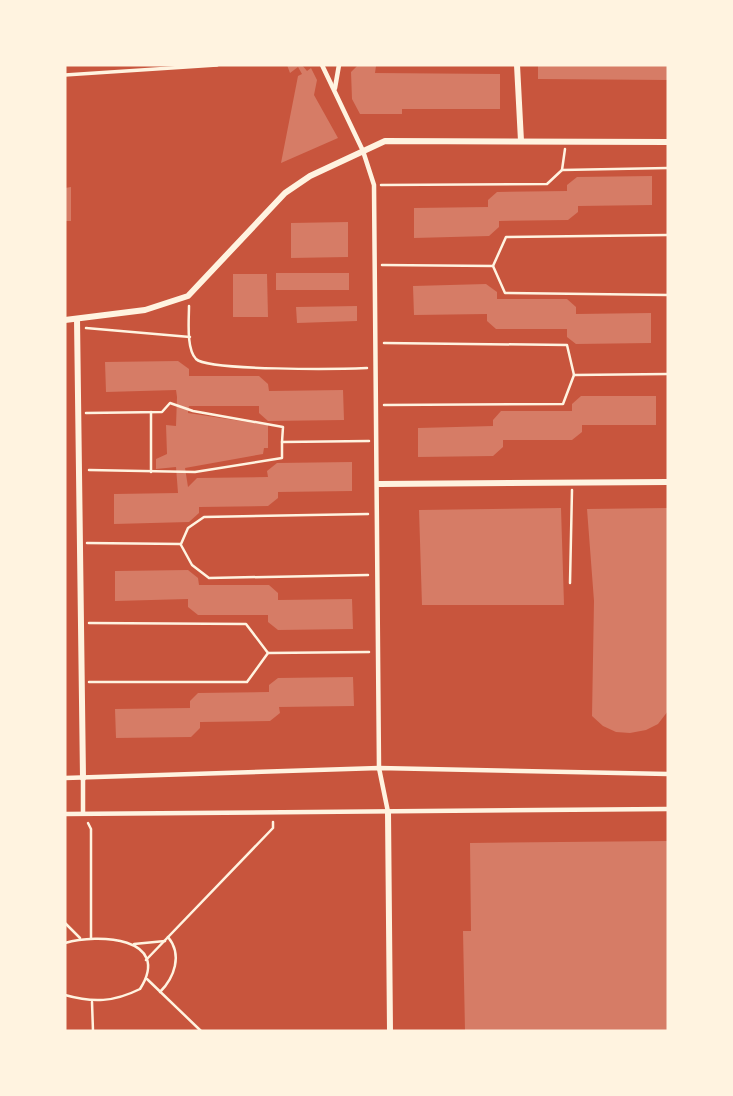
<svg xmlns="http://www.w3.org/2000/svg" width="733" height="1096" viewBox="0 0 733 1096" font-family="'PT Sans',sans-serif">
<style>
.building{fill:#d67c66}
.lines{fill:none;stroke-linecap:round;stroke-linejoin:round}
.path{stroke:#fff3e0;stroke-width:2.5}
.service{stroke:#fff3e0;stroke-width:3.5}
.pedestrian{stroke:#fff3e0;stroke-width:4.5}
.minor{stroke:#fff3e0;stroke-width:6}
</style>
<rect width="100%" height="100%" fill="#c8553d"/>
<g class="building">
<polygon points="287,65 302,65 307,71 311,68 317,80 314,95 338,138 281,163 298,76 302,74 298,67 290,73"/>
<polygon points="538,65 668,65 668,80 538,79"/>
<polygon points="357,66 376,66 375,73 500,74 500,109 402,109 402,114 360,114 352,99 351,72"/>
<polygon points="652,176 652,205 578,206 578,212 568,220 499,221 499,227 489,236 414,238 414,208 488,207 488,200 497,192 567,191 567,185 577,177"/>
<polygon points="71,187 71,221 65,221 65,188"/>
<polygon points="348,222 348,257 291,258 291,223"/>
<rect x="276" y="273" width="73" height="17"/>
<polygon points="233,274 267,274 268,317 233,317"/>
<polygon points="486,284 497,292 497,299 567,299 576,307 576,314 651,313 651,343 576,344 567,337 567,329 496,329 487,321 487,314 414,315 413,286"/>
<polygon points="357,306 357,321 297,323 296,307"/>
<polygon points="178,361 189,369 189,376 259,376 268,384 269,391 343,390 344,420 268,421 259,413 259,406 189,406 188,413 268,425 268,448 264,448 263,454 185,468 188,487 197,478 268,477 267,471 277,463 352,462 352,491 278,492 278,498 268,506 199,507 199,513 189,522 114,524 114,494 178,493 176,467 156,469 156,459 167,454 166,425 176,426 177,397 176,390 106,392 105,362"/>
<polygon points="581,396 656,396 656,425 582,425 582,432 572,440 503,440 503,447 493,456 418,457 418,428 493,426 493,420 501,411 572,411 572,404"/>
<polygon points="561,508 564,605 422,605 419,510"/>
<polygon points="668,508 668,711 658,724 646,730 630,733 616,732 603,726 592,716 594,601 587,509"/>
<polygon points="188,570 198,578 199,585 269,585 278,593 278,600 352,599 353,629 278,630 268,622 268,615 198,615 188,607 188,599 115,601 115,571"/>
<polygon points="353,677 354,706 279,707 280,713 270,721 200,722 200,728 191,737 116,738 115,709 190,708 190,701 198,693 269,692 269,685 278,678"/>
<polygon points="668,841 668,1031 465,1031 463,931 471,931 470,843"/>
</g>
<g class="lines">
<g class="path">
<polyline points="562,170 565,149"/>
<polyline points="381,185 547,184 562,170 668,168"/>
<polyline points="382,265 493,266 506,237 668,235"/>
<polyline points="493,266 505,293 668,295"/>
<path d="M 189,306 C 189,320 186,348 196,359 C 208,371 342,369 367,368"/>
<polyline points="86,328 190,337"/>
<polyline points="384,343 567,345 574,375 668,374"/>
<polyline points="384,405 563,404 574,375"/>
<polyline points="151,412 151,472"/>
<polyline points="86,413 162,412 170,403 193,411 283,427 282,442 369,441"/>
<polyline points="89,470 195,472 282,458 282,442"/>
<polyline points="87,543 181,544 188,528 204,517 368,514"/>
<polyline points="181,545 192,565 209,578 368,575"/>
<polyline points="570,583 572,490"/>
<polyline points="89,623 246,624 268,653"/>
<polyline points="89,682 247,682 268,653 369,652"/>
<polyline points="88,823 91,829 91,938"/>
<polyline points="65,923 80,938"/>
<path d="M 65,943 C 97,933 173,937 140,989 C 114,1002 93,1003 65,995"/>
<polyline points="134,944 165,941"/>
<polyline points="146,960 273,828 273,822"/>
<polyline points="147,979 201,1031"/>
<path d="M 160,992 C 174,978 183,955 168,937"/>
<polyline points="92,1002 93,1031"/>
</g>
<polyline class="service" points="65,75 217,65"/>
<g class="pedestrian">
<polyline points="322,65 363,151 374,185 379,768 388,812"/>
<polyline points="335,88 339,65"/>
<polyline points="65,778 379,768 668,774"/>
<polyline points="83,778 83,813"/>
<polyline points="65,814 668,809"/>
</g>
<g class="minor">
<polyline points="517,65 521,141"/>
<polyline points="77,319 83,778"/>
<polyline points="65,320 145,310 188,296 285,193 310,176 385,141 668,142"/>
<polyline points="379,484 668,482"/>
<polyline points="388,812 390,1031"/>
</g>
</g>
<rect width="733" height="1096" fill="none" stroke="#fff3e0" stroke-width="133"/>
</svg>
